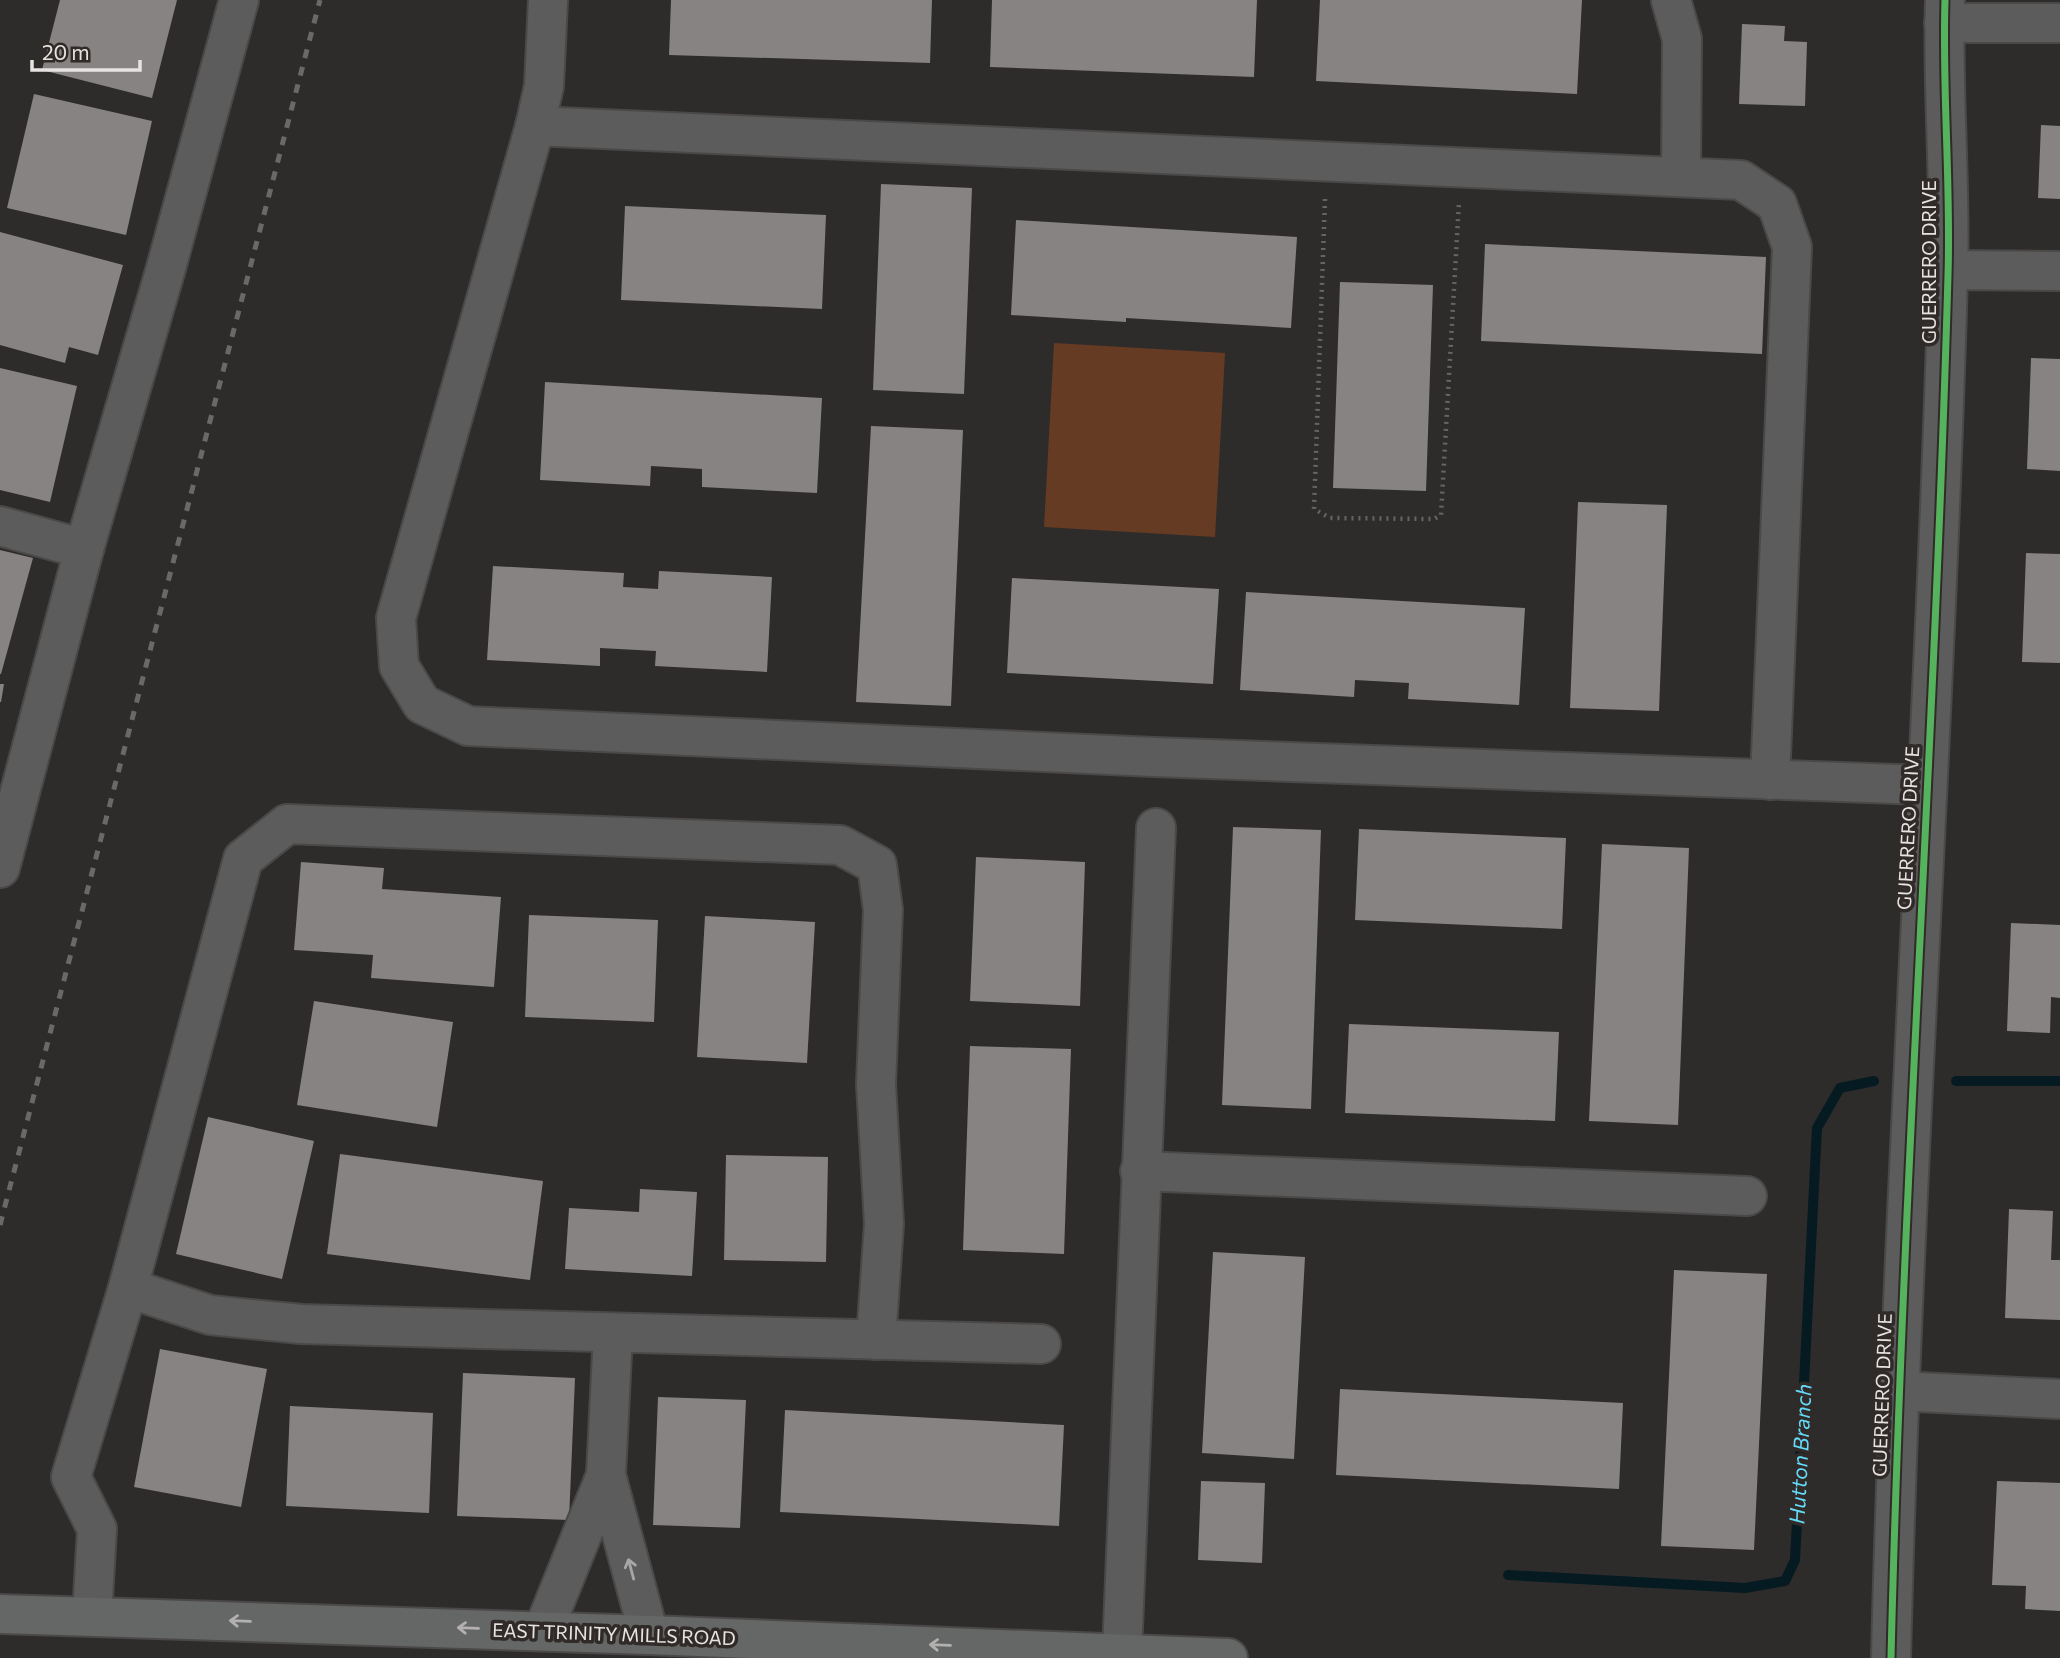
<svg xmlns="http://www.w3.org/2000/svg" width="2060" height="1658" viewBox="0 0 2060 1658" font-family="Commissioner,sans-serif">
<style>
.green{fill:#663b24}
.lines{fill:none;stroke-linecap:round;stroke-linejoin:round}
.stream{stroke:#051b21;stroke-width:10}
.building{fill:#868382}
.minor-casing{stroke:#4b4948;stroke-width:42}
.major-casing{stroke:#4b4948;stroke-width:42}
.path{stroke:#656565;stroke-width:4.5;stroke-dasharray:2 5;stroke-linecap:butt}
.minor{stroke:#5c5c5d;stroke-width:38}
.major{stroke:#656666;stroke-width:38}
.rail{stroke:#6a6969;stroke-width:5;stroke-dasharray:9 9;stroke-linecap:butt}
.cycleway-casing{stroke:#302b28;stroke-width:11}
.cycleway{stroke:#56b35d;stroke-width:7}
.oneway{stroke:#a8a6a6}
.oneway2{stroke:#b3b1b0}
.labels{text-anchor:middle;stroke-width:7;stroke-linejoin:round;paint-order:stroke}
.street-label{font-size:19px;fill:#e7e3e2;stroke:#302b28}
.water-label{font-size:21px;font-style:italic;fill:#64dbfc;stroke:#302b28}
</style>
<rect width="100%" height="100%" fill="#2e2c2a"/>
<polygon class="green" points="1054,343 1225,353 1215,537 1044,527"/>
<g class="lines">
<g class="stream">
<polyline points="1956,1081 2060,1081"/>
<polyline points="1508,1575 1745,1588 1785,1581 1795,1560 1817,1128 1840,1088 1874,1081"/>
</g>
</g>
<g class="building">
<polygon points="60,0 177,0 152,98 42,70"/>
<polygon points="671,0 932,0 930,63 669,55"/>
<polygon points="992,0 1257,0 1254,77 990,67"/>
<polygon points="1320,0 1582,0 1577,94 1316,81"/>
<polygon points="1742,24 1785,26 1784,41 1807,42 1805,106 1739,104"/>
<polygon points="34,94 152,121 126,235 7,208"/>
<polygon points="2041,125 2060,126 2060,199 2038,198"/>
<polygon points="881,184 972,188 964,394 873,390"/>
<polygon points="625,206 826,215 822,309 621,300"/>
<polygon points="1016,220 1297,237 1291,328 1126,318 1126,322 1011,315"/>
<polygon points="0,232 123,265 98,355 69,347 65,363 0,345"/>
<polygon points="1485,244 1766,257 1762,354 1481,341"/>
<polygon points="1340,282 1433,285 1426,491 1333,488"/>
<polygon points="2031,358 2060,359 2060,471 2027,469"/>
<polygon points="0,368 77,386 50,502 0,490"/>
<polygon points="545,382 822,398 817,493 702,487 702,469 651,466 650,486 540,480"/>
<polygon points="871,426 963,430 951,706 856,702"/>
<polygon points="1578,502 1667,505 1659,711 1570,708"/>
<polygon points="0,550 33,558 1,674 0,674"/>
<polygon points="2026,553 2060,554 2060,663 2022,662"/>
<polygon points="493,566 624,573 623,587 658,589 659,571 772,577 767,672 655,666 656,651 600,648 600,666 487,660"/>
<polygon points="1012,578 1219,589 1213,684 1007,673"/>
<polygon points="1246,592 1525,608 1519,705 1408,699 1409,683 1355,680 1354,697 1240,690"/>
<polygon points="0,684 4,684 1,702 0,702"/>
<polygon points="1233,827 1321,830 1311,1109 1222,1105"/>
<polygon points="1359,829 1566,838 1562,929 1355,920"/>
<polygon points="1602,844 1689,848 1678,1125 1589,1121"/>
<polygon points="976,857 1085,862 1080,1006 970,1001"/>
<polygon points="301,862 384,868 382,889 501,897 494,987 371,978 373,955 294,950"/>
<polygon points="529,915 658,920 654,1022 525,1017"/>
<polygon points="705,916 815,922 807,1063 697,1057"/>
<polygon points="2011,923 2060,925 2060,998 2051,997 2050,1033 2007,1031"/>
<polygon points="314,1001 453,1022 437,1127 297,1105"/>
<polygon points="1349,1024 1559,1032 1555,1121 1345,1113"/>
<polygon points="970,1046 1071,1049 1064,1254 963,1250"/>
<polygon points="208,1117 314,1141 282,1279 176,1254"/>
<polygon points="340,1154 543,1181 530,1280 327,1254"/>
<polygon points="726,1155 828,1157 826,1262 724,1260"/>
<polygon points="640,1189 697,1192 692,1276 565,1269 569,1208 639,1212"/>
<polygon points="2009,1209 2053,1211 2051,1260 2060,1260 2060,1320 2005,1318"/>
<polygon points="1213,1252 1305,1257 1294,1459 1202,1453"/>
<polygon points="1674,1270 1767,1274 1754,1550 1661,1546"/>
<polygon points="160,1349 267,1369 241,1507 134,1487"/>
<polygon points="463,1373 575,1378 569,1520 457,1516"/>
<polygon points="1340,1389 1623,1403 1619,1489 1336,1475"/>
<polygon points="658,1397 746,1400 740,1528 653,1525"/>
<polygon points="290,1406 433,1413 429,1513 286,1506"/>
<polygon points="785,1410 1064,1425 1059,1526 780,1512"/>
<polygon points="1201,1481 1265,1483 1262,1563 1198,1560"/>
<polygon points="1997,1481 2060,1483 2060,1611 2025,1609 2026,1586 1992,1585"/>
</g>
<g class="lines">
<defs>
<g id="minor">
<polyline points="548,0 544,86 535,126 396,618 399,666 422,704 468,726 1154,757 1925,785"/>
<polyline points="1671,0 1682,39 1681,176"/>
<polyline points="1944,23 2060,23"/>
<polyline points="535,126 1741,180 1777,204 1792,247 1770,780"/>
<polyline points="1949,270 2060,271"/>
<polyline points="0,526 84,549"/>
<polyline points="0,868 84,549 166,268 239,0"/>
<polyline points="1140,1171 1747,1196"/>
<polyline points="128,1288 210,1315 301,1324 1041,1344"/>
<polyline points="1897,1391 2060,1399"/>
<polyline points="606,1475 613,1333"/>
<polyline points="92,1616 97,1529 71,1477 128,1288 243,859 287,824 840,845 877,865 883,910 876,1084 884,1224 876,1340"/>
<polyline points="543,1631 606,1475 649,1635"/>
<polyline points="1122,1652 1156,828"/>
<path d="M 1891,1658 C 1902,1197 1935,736 1948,275 C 1951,183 1942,92 1945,0"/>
</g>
<polyline id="major" points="0,1614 649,1635 1228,1658"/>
</defs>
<use href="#minor" class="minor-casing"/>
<use href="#major" class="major-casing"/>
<polyline class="path" points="1325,199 1314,509 1330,518 1434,519 1441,515 1459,202"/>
<use href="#minor" class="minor"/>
<use href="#major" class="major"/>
<polyline class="rail" points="0,1225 320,0"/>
<defs>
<path id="cycleway" d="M 1891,1658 C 1902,1197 1935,736 1948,275 C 1951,183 1942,92 1945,0"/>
</defs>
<use href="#cycleway" class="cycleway-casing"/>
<use href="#cycleway" class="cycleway"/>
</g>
<defs><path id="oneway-shaft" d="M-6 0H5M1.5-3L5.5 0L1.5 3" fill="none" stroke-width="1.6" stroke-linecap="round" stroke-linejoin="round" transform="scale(1.75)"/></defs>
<use class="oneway" href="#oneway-shaft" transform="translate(631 1569) rotate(-105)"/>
<g class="oneway2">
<use href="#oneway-shaft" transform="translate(240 1621) rotate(-178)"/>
<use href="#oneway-shaft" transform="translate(468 1628) rotate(-178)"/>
<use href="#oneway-shaft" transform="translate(940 1645) rotate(-178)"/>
</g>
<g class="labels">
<g class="street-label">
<text transform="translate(1929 262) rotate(-90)" y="7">GUERRERO DRIVE</text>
<text transform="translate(1908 828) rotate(-87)" y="7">GUERRERO DRIVE</text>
<text transform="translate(1882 1395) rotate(-88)" y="7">GUERRERO DRIVE</text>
<text transform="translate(614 1634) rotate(2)" y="7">EAST TRINITY MILLS ROAD</text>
</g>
<g class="water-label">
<text transform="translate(1801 1454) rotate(-87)" y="7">Hutton Branch</text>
</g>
</g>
<path d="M32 60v10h108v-10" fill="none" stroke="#e7e3e2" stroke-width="3.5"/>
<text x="42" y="60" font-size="21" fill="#e7e3e2" stroke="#302b28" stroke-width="5" paint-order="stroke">20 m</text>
</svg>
